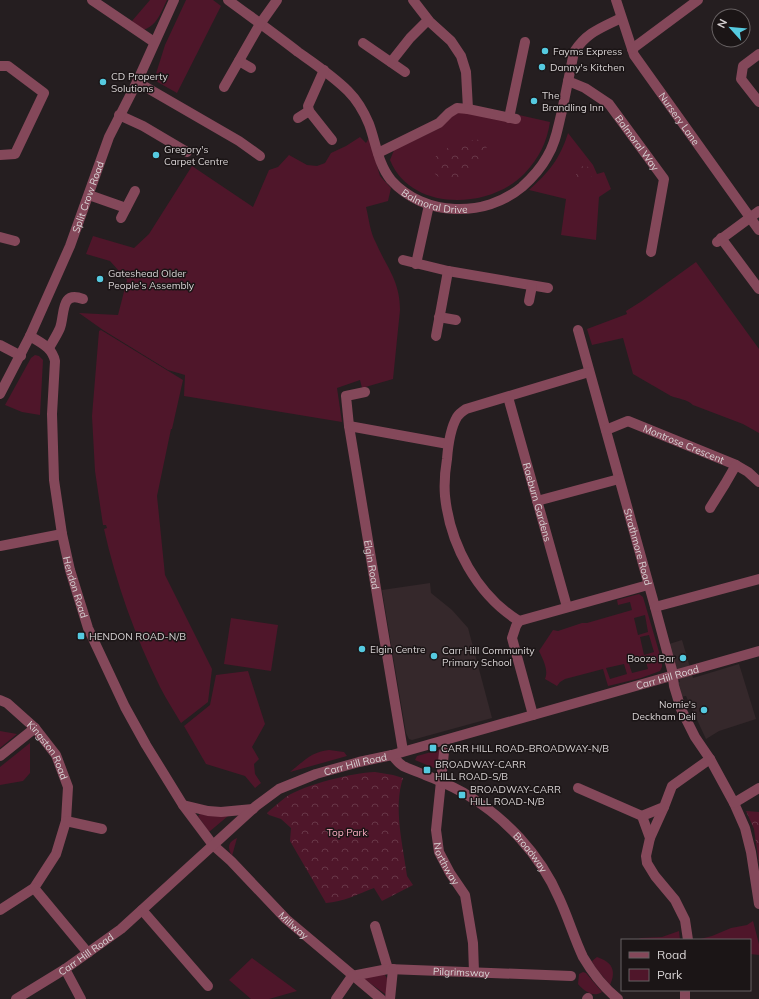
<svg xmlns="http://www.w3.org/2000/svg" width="759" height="999" viewBox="0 0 759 999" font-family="Mulish,sans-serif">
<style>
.built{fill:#35282b}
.green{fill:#4f162a;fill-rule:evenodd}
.forest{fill:url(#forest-crowns)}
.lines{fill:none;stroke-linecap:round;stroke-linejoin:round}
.minor{stroke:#84485a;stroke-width:10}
.tertiary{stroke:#84485a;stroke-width:10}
.poi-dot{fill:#55cae0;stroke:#1b1516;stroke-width:1.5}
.labels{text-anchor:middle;stroke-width:3;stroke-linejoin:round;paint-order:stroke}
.poi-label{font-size:10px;fill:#d9d4d5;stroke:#1b1516;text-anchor:start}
.street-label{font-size:10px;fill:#d9d4d5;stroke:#1b1516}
.park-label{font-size:10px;fill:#fbadc1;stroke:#1b1516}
</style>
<defs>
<pattern id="forest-crowns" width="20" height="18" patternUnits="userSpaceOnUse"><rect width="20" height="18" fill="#4f162a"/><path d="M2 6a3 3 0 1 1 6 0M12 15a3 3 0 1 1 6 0" fill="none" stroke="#683748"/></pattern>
</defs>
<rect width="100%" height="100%" fill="#251e20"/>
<g class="built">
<polygon points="430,583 431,593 452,610 468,628 492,718 412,740 409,739 406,733 382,590"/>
<polygon points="682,640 693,678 739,664 756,719 719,731 706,739 686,696 679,697 675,683 680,682 669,644"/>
</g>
<g class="green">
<path d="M 150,0 L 167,0 C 161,12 157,26 143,30 L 132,21 Z"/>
<polygon points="186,0 213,0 221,6 177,93 154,80 165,45"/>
<path d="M 459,111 L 519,115 L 550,122 C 547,142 539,158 525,173 C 490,210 411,212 390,160 L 394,150 L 440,128 L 449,118 Z"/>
<path d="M 568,133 L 593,165 L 597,174 L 604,172 L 611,189 L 599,197 L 596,240 L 561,235 L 566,199 L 529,190 C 549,172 560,159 568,133 Z"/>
<path d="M 360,137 L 366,143 L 369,138 L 380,176 L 391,188 L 388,201 L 366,207 C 369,219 370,232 376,243 C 387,268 400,281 400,310 L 393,379 L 362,388 L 360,380 L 337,388 L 342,422 L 184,396 L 185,375 L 168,370 L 103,330 L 79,313 L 118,315 L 127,280 L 110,261 L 86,254 L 93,236 L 134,248 L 149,234 L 192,166 L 253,207 L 269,170 L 278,167 L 289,155 L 307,165 L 317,166 L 325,163 L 331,153 L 346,146 Z"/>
<path d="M 696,262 L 759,349 L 759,433 L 743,424 L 693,405 C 687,399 678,399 671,396 L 633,374 L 623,338 L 592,345 L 587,329 L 627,314 L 626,311 L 642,301 Z"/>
<path d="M 101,330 L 183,380 L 172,429 L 171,429 L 157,496 L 165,575 L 212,669 L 208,702 L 181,723 C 174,711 166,699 160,687 C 135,636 116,583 104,529 L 107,528 L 106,525 L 103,525 L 95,471 L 92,416 L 99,331 Z"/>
<polygon points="35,355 39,356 43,360 40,415 22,412 5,405 31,358"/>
<path d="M 639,594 L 643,597 L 662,662 L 662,667 L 660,671 L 641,678 L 608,686 L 603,669 L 565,679 L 560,682 L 557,686 L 545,679 C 549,671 543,659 539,651 L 553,630 L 558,631 L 582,623 L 587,623 L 632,610 L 630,602 L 618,605 L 617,600 ZM 645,615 L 648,632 L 638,635 L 634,618 ZM 649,635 L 654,652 L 644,655 L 640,637 ZM 645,658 L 648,669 L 632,673 L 628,661 ZM 624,664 L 627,674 L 610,679 L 606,668 Z"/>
<polygon points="231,618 278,625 271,671 224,664"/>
<polygon points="248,671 265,724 252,747 259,759 254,764 255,774 261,783 255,788 245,776 206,764 184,726 210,705 216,675"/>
<polygon points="0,731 17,734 0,748"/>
<polygon points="30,743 30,773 23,781 0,785 0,767"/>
<polygon points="442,749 439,770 415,760 417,756"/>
<path d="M 329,750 L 344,752 L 347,756 L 290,772 C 304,761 311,752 329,750 Z"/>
<polygon points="200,814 228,816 209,832 198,816"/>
<path d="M 237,838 L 232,856 C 227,847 228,842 237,838 Z"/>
<polygon points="753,921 759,944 759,955 750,954 750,940 696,940 712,936 731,928 747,925"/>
<polygon points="679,931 680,940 636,940 641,938 662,937"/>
<path d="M 597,957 C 611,962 617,969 610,985 L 595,967 L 592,961 Z"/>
<polygon points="252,958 297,991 269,999 251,999 229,980"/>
<path d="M 583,972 L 586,973 L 602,992 C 593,998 584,991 578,984 L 579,974 Z"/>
<polygon points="381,974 385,975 388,980 388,996 364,979 366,976"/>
</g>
<g class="forest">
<polygon points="476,139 486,144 487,151 481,165 475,168 465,170 460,178 451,182 442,180 435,174 432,164 438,152 450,147 460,149 465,143"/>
<circle cx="584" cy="174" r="8"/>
<path d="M 375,772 L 393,775 L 403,778 C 393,808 403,845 407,876 L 413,885 L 382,901 L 374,888 C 358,894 343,902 326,903 L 290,841 L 291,828 L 281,819 L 269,815 L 267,813 C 273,807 280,802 286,797 C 306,784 352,773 375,772 Z"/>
<polygon points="746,811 759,812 759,864 754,829"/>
</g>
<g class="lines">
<g class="minor">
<polyline points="92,0 154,42"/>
<path id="s1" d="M 228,0 C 251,17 275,34 298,52 C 315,64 333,76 348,91 C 357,100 364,112 369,124 C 376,143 378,164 391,180 C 424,217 485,218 522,187 C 532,178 541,168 547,157 C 556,143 558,126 562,111 C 566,91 570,71 574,52 C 587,32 601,28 621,18"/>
<polyline points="413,0 430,22 451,41 461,56 466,72 468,109"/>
<path id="s2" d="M 616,0 L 634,55 L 759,230"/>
<polyline points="363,43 405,72"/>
<polyline points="632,49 698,0"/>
<polyline points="759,54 743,66 741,79 759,102"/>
<polyline points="239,61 251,68"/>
<polyline points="391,62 410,38 428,20"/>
<polyline points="0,66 8,66 44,93 15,154 0,155"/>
<polyline points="324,70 308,106 309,111 332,140"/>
<path id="s3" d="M 568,81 L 585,88 L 609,104 L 664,179 L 651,252"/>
<polyline points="137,82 239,141 260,156"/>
<polyline points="224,87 260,24 277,0"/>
<polyline points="119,115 143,126 187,152"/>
<polyline points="298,118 309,111"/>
<polyline points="509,118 525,42"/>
<polyline points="378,153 439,123 449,113 457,108 468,109 516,119"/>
<polyline points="89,195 126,208"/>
<polyline points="121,218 135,191"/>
<polyline points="0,237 15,241"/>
<polyline points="721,238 759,289"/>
<polyline points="717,242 759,211"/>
<polyline points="403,260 448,271 548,288"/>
<polyline points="416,264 429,205"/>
<polyline points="529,301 532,286"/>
<polyline points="439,317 456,320"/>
<path id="s4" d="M 578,330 L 655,607 L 672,670 L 674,686 L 681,709 L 695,737 L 710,759 L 734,803 L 745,828 L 751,852 L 759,904"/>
<polyline points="436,336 448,271"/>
<polyline points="0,345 21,356"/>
<path d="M 49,348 C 53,341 57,335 60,328 C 65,315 60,290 83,299"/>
<path id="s5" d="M 365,392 L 346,396 L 349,426 L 403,751"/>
<path id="s6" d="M 508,397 L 567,607"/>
<polyline points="349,426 448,444"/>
<path id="s7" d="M 606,430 L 628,421 L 736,465 L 748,472 L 759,482"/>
<polyline points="537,501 619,479"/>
<polyline points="710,508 725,484 736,465"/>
<polyline points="0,546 62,534"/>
<polyline points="655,607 759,579"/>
<polyline points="519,621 648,585"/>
<path id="s8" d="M 0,700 L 7,703 L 35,728 L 56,755 L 68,787 L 66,821 L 56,854 L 34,888 L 0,910"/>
<path d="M 533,715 L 512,638 L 516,626 L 519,621 C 477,595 450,545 445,496 C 444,484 445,471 447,459 C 448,446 450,429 457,417 C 459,414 463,411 466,409 L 589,372"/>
<path id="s9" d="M 444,752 L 436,830 L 439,852 L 450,873 L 465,895 L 473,943 L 474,972"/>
<polyline points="0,756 35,728"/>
<polyline points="578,788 642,816"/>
<polyline points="183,805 208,811 221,812 253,809"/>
<polyline points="66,821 102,829"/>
<polyline points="650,838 664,807"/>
<path id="s10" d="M 213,845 L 231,861 L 286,919 L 381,999"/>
<polyline points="34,888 88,953"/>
<polyline points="142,910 208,986"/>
<polyline points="375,926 388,969"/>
<polyline points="688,940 685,920 675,900 655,876 647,863 646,856 650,838 642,816 664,807 672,786 710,759"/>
<polyline points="65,969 81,999"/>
<path id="s11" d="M 336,999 L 352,976 L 388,969 L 571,976"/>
<polyline points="390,999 393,969"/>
<polyline points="587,999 588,998"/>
<polyline points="685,999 685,990"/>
</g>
<g class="tertiary">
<path id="s12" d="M 30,336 C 41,343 52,347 55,361 L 52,414 L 54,480 L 62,534 L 70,570 L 88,628 L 125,707 L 146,745 L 183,805 L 213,845"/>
<path id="s13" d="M 0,394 L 30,336 L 70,246 L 109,137 L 137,82 L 174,0"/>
<path id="s14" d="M 392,755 C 395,758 398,763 403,766 C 409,769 418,772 425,775 C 439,780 451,786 464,793 C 505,817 540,854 559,898 C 568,917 574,938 583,957 C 593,974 603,987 618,999"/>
<polyline points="734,803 759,788"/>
<path id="s15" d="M 16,999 L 65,969 L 121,929 L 256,806 L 279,789 L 316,774 L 359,762 L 392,755 L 759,651"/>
</g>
</g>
<g class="poi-dot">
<circle cx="545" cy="51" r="4"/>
<circle cx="542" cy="67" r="4"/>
<circle cx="103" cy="82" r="4"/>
<circle cx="534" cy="101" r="4"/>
<circle cx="156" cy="155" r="4"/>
<circle cx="100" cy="279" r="4"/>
<rect x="77" y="632" width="8" height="8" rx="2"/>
<circle cx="362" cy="649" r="4"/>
<circle cx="434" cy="656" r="4"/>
<circle cx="683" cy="658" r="4"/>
<circle cx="704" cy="710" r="4"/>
<rect x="429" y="744" width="8" height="8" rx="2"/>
<rect x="423" y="766" width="8" height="8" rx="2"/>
<rect x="458" y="791" width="8" height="8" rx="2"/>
</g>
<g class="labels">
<g class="poi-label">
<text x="553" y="55">Fayms Express</text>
<text x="550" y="71">Danny's Kitchen</text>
<text x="111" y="80">CD Property<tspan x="111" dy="12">Solutions</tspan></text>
<text x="542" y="99">The<tspan x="542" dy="12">Brandling Inn</tspan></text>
<text x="164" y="153">Gregory's<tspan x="164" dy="12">Carpet Centre</tspan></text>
<text x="108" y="277">Gateshead Older<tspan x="108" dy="12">People's Assembly</tspan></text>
<text x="89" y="640">HENDON ROAD-N/B</text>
<text x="370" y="653">Elgin Centre</text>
<text x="442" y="654">Carr Hill Community<tspan x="442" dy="12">Primary School</tspan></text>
<text x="675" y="662" text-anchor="end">Booze Bar</text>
<text x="696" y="708" text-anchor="end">Nomie's<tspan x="696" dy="12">Deckham Deli</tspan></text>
<text x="441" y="752">CARR HILL ROAD-BROADWAY-N/B</text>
<text x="435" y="768">BROADWAY-CARR<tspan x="435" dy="12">HILL ROAD-S/B</tspan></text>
<text x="470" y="793">BROADWAY-CARR<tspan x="470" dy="12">HILL ROAD-N/B</tspan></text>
</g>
<g class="street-label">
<text dy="4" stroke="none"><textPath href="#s2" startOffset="136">Nursery Lane</textPath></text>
<text dy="4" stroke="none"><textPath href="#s3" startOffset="95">Balmoral Way</textPath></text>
<text dy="4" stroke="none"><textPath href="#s13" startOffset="216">Split Crow Road</textPath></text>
<text dy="4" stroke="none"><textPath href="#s1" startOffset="301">Balmoral Drive</textPath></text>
<text dy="4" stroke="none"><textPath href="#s7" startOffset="84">Montrose Crescent</textPath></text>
<text dy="4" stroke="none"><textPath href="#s6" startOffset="109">Raeburn Gardens</textPath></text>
<text dy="4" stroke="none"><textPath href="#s4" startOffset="225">Strathmore Road</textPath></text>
<text dy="4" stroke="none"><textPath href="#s5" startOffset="190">Elgin Road</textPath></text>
<text dy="4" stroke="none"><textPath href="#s12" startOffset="265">Hendon Road</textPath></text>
<text dy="4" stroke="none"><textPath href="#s15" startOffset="742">Carr Hill Road</textPath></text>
<text dy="4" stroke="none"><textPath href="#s8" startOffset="71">Kingston Road</textPath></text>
<text dy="4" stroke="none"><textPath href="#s15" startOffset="418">Carr Hill Road</textPath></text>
<text dy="4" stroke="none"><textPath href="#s14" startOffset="172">Broadway</textPath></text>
<text dy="4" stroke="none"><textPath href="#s9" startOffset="114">Northway</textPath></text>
<text dy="4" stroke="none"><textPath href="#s10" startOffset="114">Millway</textPath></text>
<text dy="4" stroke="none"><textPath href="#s15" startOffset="83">Carr Hill Road</textPath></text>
<text dy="4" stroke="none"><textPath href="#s11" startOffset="138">Pilgrimsway</textPath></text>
</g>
<g class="park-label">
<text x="347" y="836">Top Park</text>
</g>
</g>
<rect x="621" y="939" width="130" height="52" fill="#1b1516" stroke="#676162"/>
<rect x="629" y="952" width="20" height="6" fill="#84485a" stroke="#676162"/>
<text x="657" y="959" font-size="12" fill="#d9d4d5">Road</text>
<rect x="629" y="969" width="20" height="12" fill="#4f162a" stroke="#676162"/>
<text x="657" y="979" font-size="12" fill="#d9d4d5">Park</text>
<g transform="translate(731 28) rotate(297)"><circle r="19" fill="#1b1516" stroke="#676162"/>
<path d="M0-3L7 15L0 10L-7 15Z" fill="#55cae0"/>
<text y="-6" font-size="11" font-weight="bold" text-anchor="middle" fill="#d9d4d5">N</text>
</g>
</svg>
